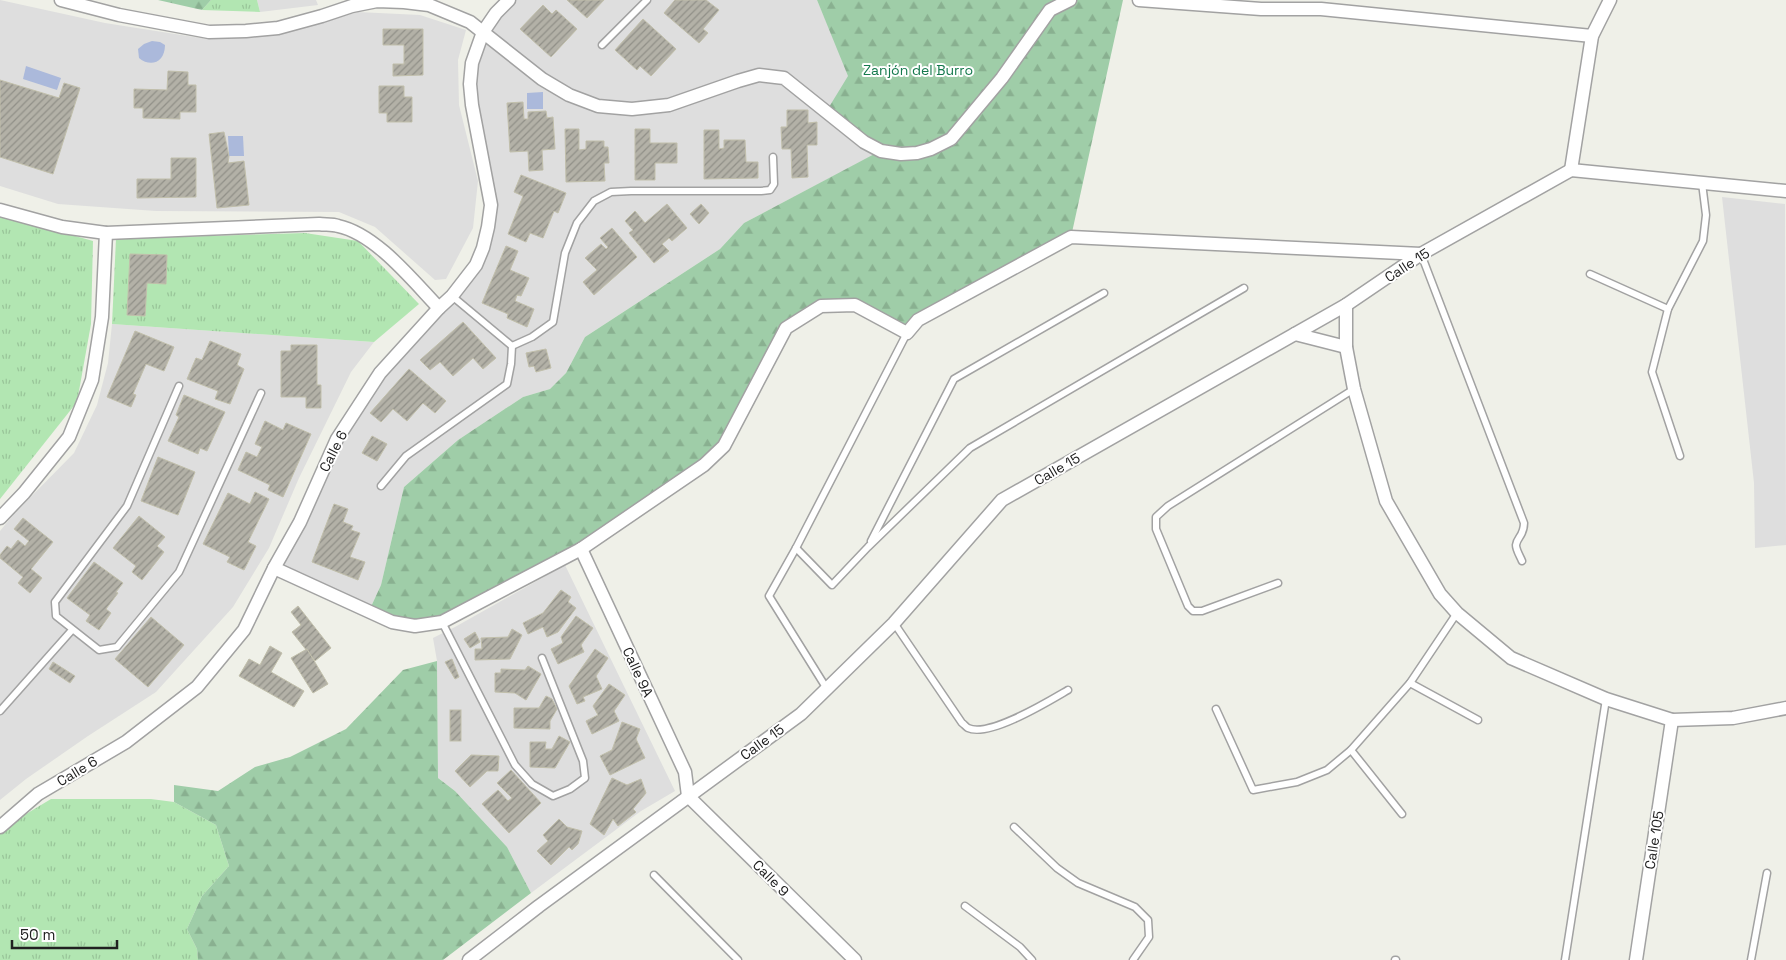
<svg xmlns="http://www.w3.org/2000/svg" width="1786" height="960" viewBox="0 0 1786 960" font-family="'Space Grotesk',sans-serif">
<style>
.residential{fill:#dedede}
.grass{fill:url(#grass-tufts)}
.forest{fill:url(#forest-firs)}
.water{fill:#abb9db}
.building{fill:url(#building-hatch);stroke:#c1bfab}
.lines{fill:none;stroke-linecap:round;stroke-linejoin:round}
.lane-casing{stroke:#a2a2a2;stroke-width:9}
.street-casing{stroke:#a2a2a2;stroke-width:15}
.lane{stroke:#fff;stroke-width:6}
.street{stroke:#fff;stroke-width:12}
.labels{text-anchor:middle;stroke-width:4;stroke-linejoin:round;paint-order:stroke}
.park-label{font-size:14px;fill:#14794d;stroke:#fff}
.street-label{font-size:14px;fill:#212121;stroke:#fff}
</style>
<defs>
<pattern id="grass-tufts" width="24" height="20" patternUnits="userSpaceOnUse" patternTransform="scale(1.25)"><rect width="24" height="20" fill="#b2e6b2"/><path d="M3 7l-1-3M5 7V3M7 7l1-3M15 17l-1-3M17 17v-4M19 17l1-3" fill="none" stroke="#99c599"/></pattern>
<pattern id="forest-firs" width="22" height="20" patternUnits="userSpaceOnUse" patternTransform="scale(1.25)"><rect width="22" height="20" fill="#9fcda8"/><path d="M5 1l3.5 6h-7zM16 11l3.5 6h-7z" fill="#89b090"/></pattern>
<pattern id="building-hatch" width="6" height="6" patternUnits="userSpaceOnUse" patternTransform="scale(1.25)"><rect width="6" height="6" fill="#b3b1a7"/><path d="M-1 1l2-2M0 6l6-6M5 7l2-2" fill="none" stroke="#919088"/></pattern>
</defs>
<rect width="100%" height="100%" fill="#eff0e8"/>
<g class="residential">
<polygon points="0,0 105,23 207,39 286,33 358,12 420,15 466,30 458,60 459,105 478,181 473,228 446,279 435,280 375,227 339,212 156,211 58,204 0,186"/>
<polygon points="257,0 316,0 318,5 260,12"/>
<polygon points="509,0 817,0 881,151 744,223 720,249 585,337 566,373 550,389 523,397 458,440 404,487 381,585 369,611 274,568 337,439 380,374 476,265 488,227 472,63"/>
<polygon points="1722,197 1785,204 1786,545 1755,548 1754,483"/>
<polygon points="112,324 374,342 351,372 299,478 269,548 233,607 156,692 88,736 26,779 0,800 0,531 14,514 74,453 97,405 108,363"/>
<polygon points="565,565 675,791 641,811 531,893 507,847 455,791 438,778 437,661 433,638 455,627"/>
</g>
<g class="grass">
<polygon points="211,0 257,0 260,12 202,10"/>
<polygon points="0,215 93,241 91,324 77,402 0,499"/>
<polygon points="305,233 358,241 419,304 374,342 112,324 116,239"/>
<polygon points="51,799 151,799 174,802 216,825 229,866 202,896 187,929 197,949 198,960 0,960 0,833 21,817"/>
</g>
<g class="forest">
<polygon points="158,0 211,0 202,10"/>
<polygon points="817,0 1123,0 1071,237 907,333 855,305 821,306 786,328 724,446 581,549 442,622 415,626 369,611 381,585 404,487 458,440 523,397 550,389 566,373 585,337 720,249 744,223 880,151 826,112 848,76"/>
<polygon points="437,661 438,778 455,791 507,847 531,893 443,960 198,960 197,949 187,929 202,896 229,866 216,825 174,802 174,785 218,791 255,767 290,757 346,729 403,670"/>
</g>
<g class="water">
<path d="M 152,41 L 160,42 L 165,45 C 165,62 151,68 139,58 L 138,49 L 144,44 Z"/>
<polygon points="26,66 61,78 57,90 23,79"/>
<polygon points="543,92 543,109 527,109 527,93"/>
<polygon points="228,136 243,136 244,156 229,156"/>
</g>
<g class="building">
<polygon points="567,0 604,0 587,18"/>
<polygon points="675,0 706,0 719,10 703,29 708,33 699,43 664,13"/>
<polygon points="543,5 552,14 556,10 577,29 551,57 520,29"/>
<polygon points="643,19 676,49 651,76 640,66 637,70 615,50"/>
<polygon points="383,29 423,29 423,75 393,76 393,64 404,64 404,45 383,45"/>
<polygon points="168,71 188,72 188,85 196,85 196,112 180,112 180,119 143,118 143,108 134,108 134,89 167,90"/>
<polygon points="0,80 59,98 64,83 80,88 53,174 0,157"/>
<polygon points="379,86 404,86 404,97 412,97 412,122 387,122 387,113 379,113"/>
<polygon points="523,102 524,119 528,119 528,112 546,111 547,118 553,117 555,149 542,150 543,170 529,171 528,151 510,152 507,103"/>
<polygon points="787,110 808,110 808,123 817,122 817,145 807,145 808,177 792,178 791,149 782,149 781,127 787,127"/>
<polygon points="565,129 579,129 579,150 586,149 586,141 604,141 604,147 608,147 609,163 604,163 605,181 566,182"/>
<polygon points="635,129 650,129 650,143 677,143 677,163 655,163 655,180 635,180"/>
<polygon points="704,130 719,130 719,149 724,148 724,140 745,140 746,162 758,162 758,178 704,179"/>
<polygon points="224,132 229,156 228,163 244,161 249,205 217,208 209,134"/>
<polygon points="171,158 196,158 196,197 137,198 137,179 171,179"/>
<polygon points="521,175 566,193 558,213 554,211 543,238 530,233 526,242 508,234 523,196 514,192"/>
<polygon points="667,204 687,228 672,241 669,238 662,244 669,251 654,263 629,233 633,230 625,221 635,211 645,223"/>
<polygon points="701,204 709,213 699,224 690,214"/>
<polygon points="612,228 637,257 594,295 583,282 597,270 585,258 601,244 606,249 608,247 600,238"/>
<polygon points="506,246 518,251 510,270 529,278 521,296 517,295 515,301 534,309 527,327 507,318 508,314 482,303"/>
<polygon points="130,254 167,255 166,284 147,283 145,316 127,315"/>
<polygon points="463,322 496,358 483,369 473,358 453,376 440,362 430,370 420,360"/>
<polygon points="135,331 174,347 164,371 146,364 133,394 136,395 131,407 107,397"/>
<polygon points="210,341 241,354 237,365 244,369 230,404 215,399 218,391 187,379 196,358 202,360"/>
<polygon points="291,345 317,345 317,385 321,385 321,408 306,408 306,397 281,397 281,351 291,351"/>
<polygon points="546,349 551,368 536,372 534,366 529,367 526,353"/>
<polygon points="409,369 446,401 435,413 423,403 407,421 393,409 381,422 370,413"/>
<polygon points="184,395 225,412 207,451 200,448 198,454 168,441 179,417 176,415"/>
<polygon points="265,421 283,430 286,423 311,434 283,497 268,490 270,485 238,470 246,452 257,457 262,447 255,444"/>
<polygon points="372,436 387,444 377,461 362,453"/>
<polygon points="158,457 195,472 178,515 141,501"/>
<polygon points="255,492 269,499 248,542 256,546 244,570 227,562 230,557 203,544 228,493 250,504"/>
<polygon points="334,504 348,509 343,522 353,526 351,530 360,533 350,557 365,562 358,580 312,562"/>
<polygon points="139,516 165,537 157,546 164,552 142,580 132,572 136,566 113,548"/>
<polygon points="23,518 53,542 31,569 42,578 30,593 18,583 23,577 0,558 0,555 7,546 11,549 18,540 25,546 29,541 14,529"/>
<polygon points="94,562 123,583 116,592 118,593 106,609 111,613 99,630 86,621 90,615 67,598"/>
<polygon points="561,590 571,597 568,602 576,608 558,632 547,637 543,627 528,634 523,623 543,613"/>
<polygon points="298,606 331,648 315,661 292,632 301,625 291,612"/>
<polygon points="576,616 593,628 581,645 584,652 558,664 551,649 563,643 561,637"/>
<polygon points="151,617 184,645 148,687 115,659"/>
<polygon points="512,629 522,635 510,659 475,660 475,649 482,649 481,638 508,637"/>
<polygon points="475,632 480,642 470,648 464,639"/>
<polygon points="270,646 282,653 271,672 304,691 294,707 239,676 249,659 260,665"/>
<polygon points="307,649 328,684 313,693 291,658"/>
<polygon points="595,649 608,658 596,676 602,689 583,697 585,701 577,704 569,686"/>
<polygon points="452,659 459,677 455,679 445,662"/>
<polygon points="53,662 75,676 70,683 49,669"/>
<polygon points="528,666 541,674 526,700 515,693 495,692 495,673 501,673 501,669 525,670"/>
<polygon points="609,684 625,695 614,711 619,721 592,734 586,721 598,715 593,706"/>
<polygon points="546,696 552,699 557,709 550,721 550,729 514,728 514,708 539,708"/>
<rect x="450" y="710" width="11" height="31"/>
<polygon points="622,722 640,729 636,739 645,758 610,775 600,756 612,750"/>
<polygon points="559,736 570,742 555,768 530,767 530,742 546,742 545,749 552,749"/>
<polygon points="471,755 499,756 498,771 487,771 470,787 455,771"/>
<polygon points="511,770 541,803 509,833 482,804 498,790 508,801 512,798 497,783"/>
<polygon points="612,778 627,785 641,779 646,793 633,809 636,812 618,826 613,819 604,835 590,824"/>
<polygon points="559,819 567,827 582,831 578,844 572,850 569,847 551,865 537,851 548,841 543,835"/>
</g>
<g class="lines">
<defs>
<g id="lane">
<polyline points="602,45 647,0"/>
<path d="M 1421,254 L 1524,523 C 1524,536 1517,537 1516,545 C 1516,550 1520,556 1522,561"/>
<polyline points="1590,274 1668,309"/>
<polyline points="452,296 512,346"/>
<polyline points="512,346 532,337 553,322 565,253 577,223 594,201 611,192 631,191 761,191 770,190 774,184 773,157"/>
<polyline points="179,386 127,506 55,602 56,616 99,650 117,647 179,572 261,393"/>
<polyline points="1680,456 1652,372 1668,309 1703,241 1706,215 1702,183"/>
<polyline points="381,486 406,456 507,384 511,364 512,346"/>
<polyline points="871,541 954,379 1104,293"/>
<polyline points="796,548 832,585 868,547 970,448 1244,288"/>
<polyline points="1278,583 1202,611 1193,611 1188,606 1156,529 1156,517 1168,506 1354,389"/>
<polyline points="442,622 515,765 532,784 553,796 570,789 585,778 583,761 542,658"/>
<path d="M 894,623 L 962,723 C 964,724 966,727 968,728 C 989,738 1049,701 1068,690"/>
<polyline points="1410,683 1478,720"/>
<polyline points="827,689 769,596 796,548 907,333"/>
<polyline points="1216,709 1253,790 1297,782 1327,770 1351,750 1410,683 1457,613"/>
<polyline points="0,711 72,630"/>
<polyline points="1351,750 1402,814"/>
<polyline points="1014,827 1057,868 1078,883 1135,907 1148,920 1149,937 1133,960"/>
<polyline points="654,875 738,960"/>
<polyline points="965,906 1020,947 1032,960"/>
<polyline points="1395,960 1396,960"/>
<polyline points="1565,960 1606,699"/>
<polyline points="1751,960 1767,873"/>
</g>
<g id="street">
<polyline points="61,0 119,15 209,32 246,31 278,28 322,16 352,6 377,1 404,2 429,5 470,22 542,79 569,95 598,106 632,109 669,105 738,81 759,75 784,78 864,142 881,151 901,154 917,153 931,149 951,139 1002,78 1050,10 1070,0"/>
<polyline points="1139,0 1261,9 1321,9 1592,36"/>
<polyline points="1571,170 1786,191"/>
<polyline points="1571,170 1592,36 1610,0"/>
<path d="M 0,210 L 62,227 L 106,233 L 319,224 C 325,225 332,224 338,226 C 376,234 413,281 439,308"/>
<polyline points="1346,305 1346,347 1354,389 1386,501 1440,594 1457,613 1511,658 1606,699 1672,720 1733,718 1786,708"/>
<polyline points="1295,334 1346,347"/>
<polyline points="0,518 24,493 69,437 92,380 102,317 106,233"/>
<polyline points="581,549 685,772 688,796"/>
<polyline points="274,568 392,622 415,626 442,622 581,549 704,465 724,446 786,328 821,306 855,305 907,333 918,320 1071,237 1421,254"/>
<polyline points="688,796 855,960"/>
<polyline points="0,827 38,794 126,742 197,687 244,630 274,568 300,522 337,439 380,373 439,308 452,296 476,265 483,248 488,227 491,205 472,105 470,84 472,63 483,32 496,13 509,0"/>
<polyline points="469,960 539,906 801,714 894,623 1002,500 1346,305 1421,254 1571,170"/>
<polyline points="1636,960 1672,720"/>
</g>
</defs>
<use href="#lane" class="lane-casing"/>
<use href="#street" class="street-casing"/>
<use href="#lane" class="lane"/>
<use href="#street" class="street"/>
</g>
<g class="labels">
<g class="park-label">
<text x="918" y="75">Zanjón del Burro</text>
</g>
<g class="street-label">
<text transform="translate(1407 265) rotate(-33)" y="5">Calle 15</text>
<text transform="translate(333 451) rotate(-63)" y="5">Calle 6</text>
<text transform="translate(1057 469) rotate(-30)" y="5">Calle 15</text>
<text transform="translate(638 672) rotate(65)" y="5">Calle 9A</text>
<text transform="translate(762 742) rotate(-36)" y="5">Calle 15</text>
<text transform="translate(77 771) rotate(-31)" y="5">Calle 6</text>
<text transform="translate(1654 840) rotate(-81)" y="5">Calle 105</text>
<text transform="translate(771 878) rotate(45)" y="5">Calle 9</text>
</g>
</g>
<path d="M12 940v8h105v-8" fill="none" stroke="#212121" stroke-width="2.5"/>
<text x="20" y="940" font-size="15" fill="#212121" stroke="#ffffff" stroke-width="4" paint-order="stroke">50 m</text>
</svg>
